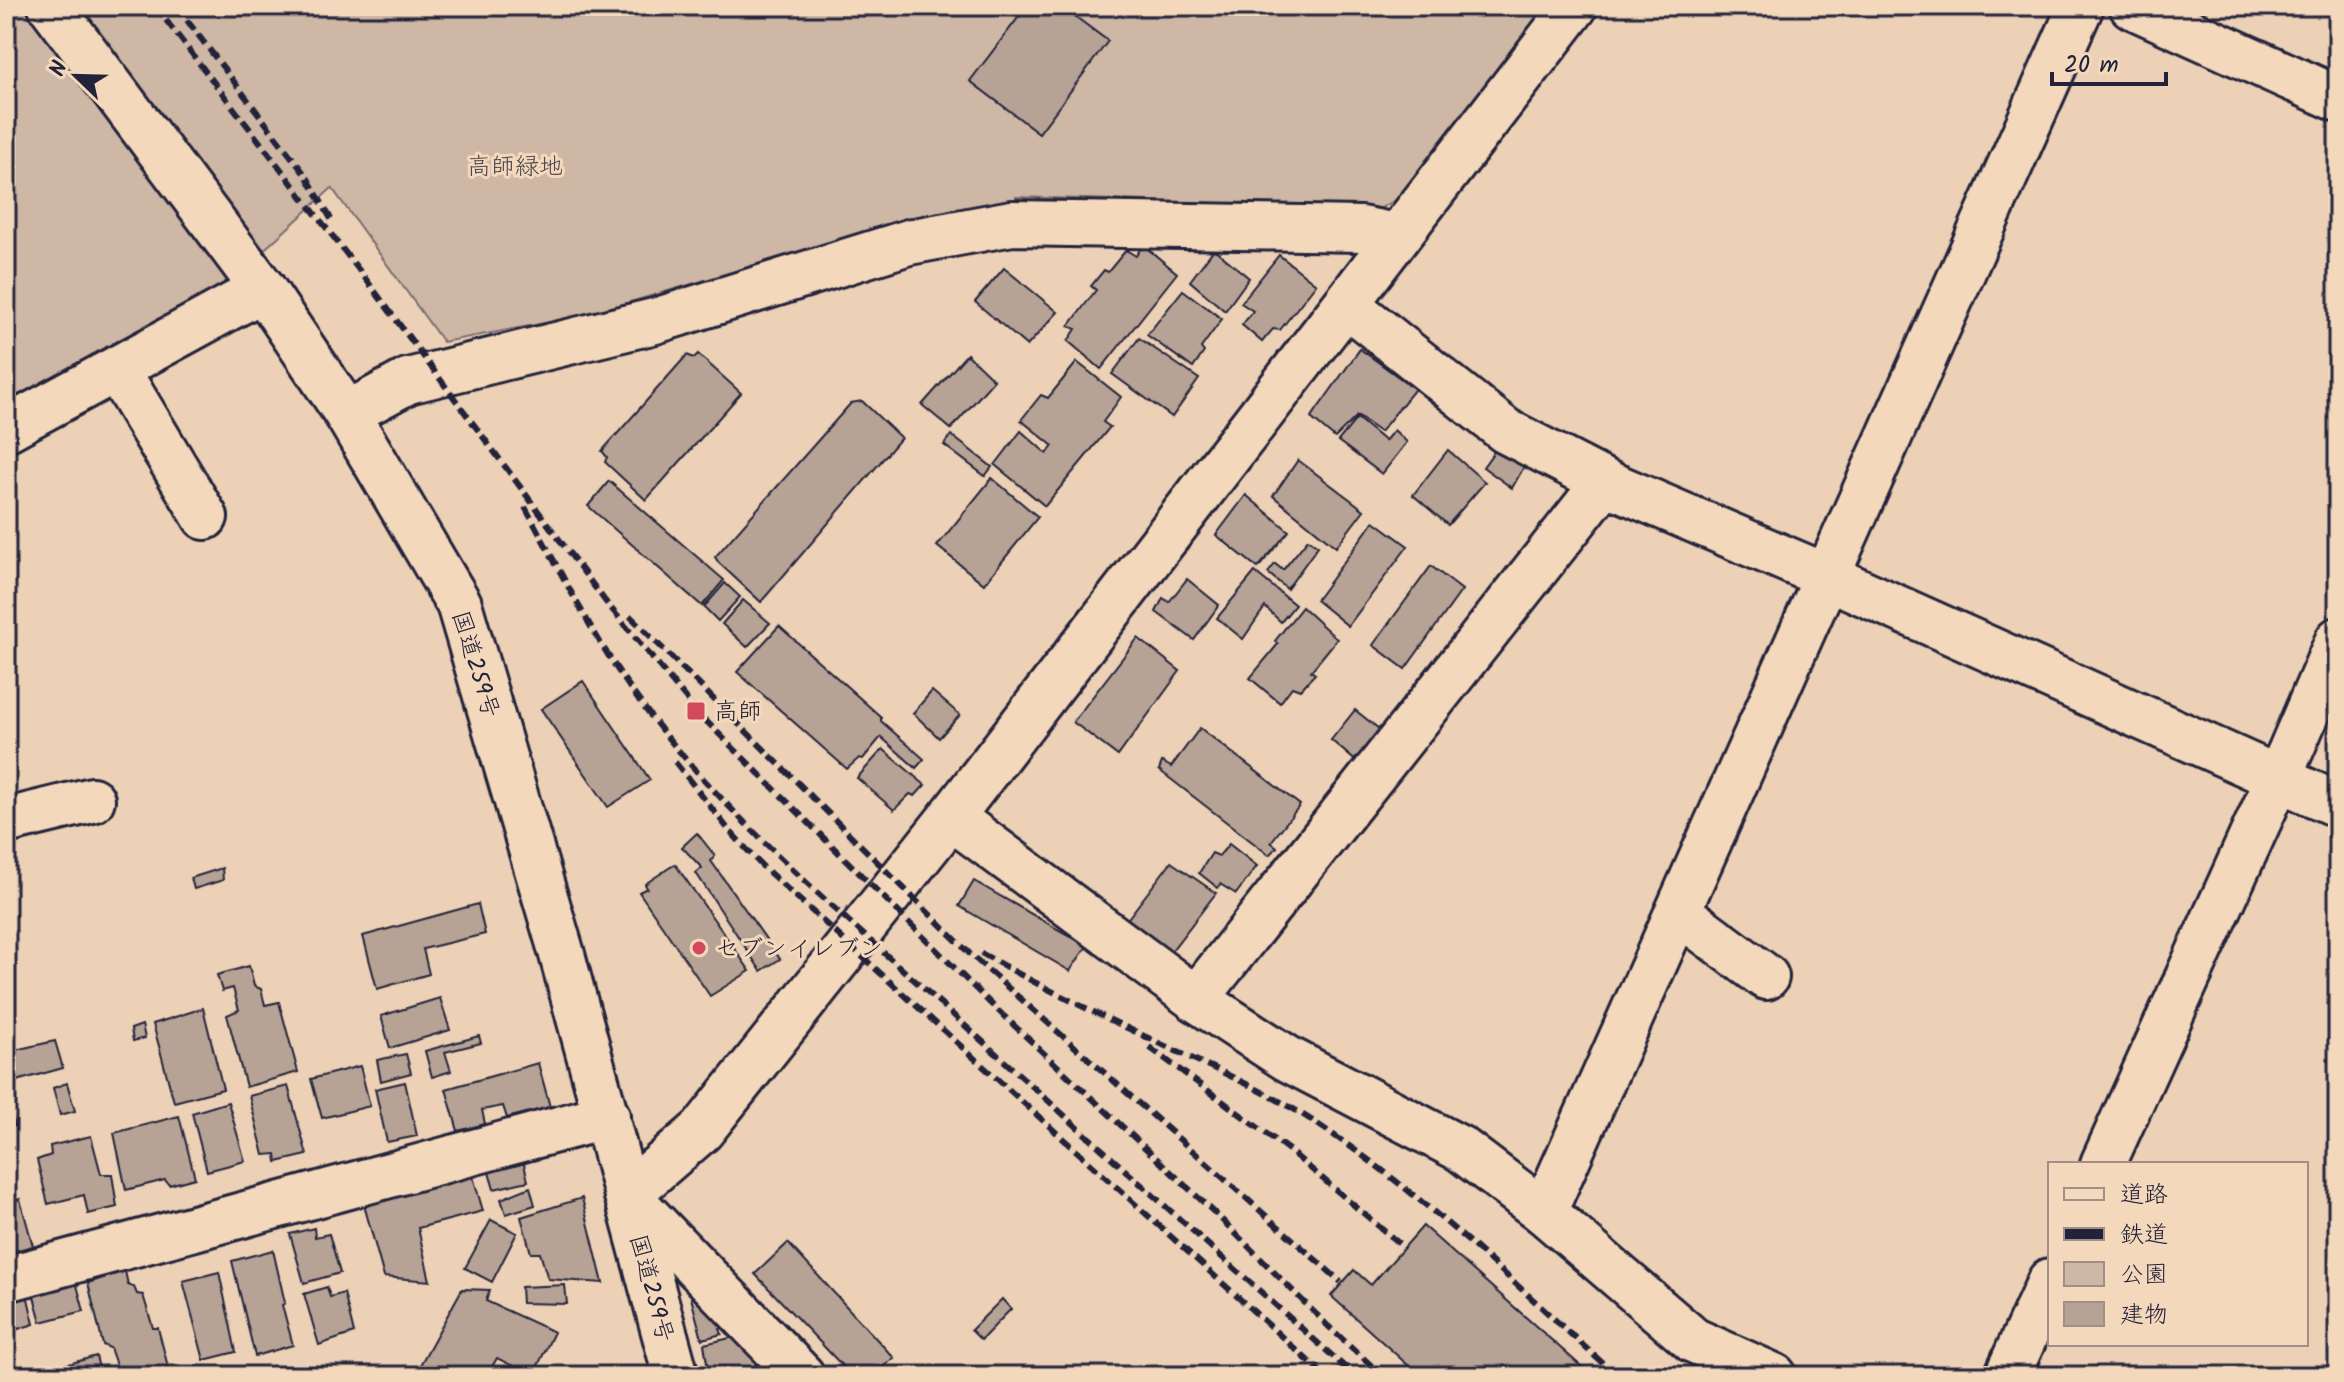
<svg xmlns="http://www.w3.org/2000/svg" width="2344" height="1382" viewBox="0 0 2344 1382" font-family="Kalam,'Klee One',sans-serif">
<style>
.green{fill:#ceb7a4;stroke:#786c70;stroke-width:2}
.building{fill:#b6a395;stroke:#22223b;stroke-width:2}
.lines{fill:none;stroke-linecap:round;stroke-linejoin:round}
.minor-casing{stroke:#22223b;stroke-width:50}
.tertiary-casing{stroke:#22223b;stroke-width:50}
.trunk-casing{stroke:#22223b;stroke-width:50}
.minor{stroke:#f4d8bb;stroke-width:44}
.tertiary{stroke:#f4d8bb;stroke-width:44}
.trunk{stroke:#f4d8bb;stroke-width:44}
.rail{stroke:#22223b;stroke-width:6;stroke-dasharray:12 6;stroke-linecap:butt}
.poi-dot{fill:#d1495b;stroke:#f4d8bb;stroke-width:3}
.labels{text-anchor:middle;stroke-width:6;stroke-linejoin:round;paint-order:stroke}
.park-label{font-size:24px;fill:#4d4755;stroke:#f4d8bb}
.street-label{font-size:24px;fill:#22223b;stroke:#f4d8bb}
.poi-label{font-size:24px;fill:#22223b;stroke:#f4d8bb;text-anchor:start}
</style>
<rect width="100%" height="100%" fill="#ecd1b6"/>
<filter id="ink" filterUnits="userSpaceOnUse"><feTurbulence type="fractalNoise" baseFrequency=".0125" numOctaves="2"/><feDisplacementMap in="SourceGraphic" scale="16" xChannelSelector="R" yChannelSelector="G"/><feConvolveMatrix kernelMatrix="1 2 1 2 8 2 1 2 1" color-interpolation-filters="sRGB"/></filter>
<g filter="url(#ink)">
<polygon class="green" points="6,6 1547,6 1400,198 1381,208 1016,197 1016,209 861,235 578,317 443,342 332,188 224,286 6,417"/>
<g class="building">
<polygon points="1027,6 1061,6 1108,41 1039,133 970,81"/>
<polygon points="1143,245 1177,273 1101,369 1068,341 1076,329 1069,326 1096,290 1091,286 1104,270 1108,272 1126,250 1136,256"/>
<polygon points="1214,249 1249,278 1225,311 1190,281"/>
<polygon points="1279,255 1316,284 1280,330 1273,329 1262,342 1242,325 1253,311 1241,303"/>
<polygon points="1004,268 1058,312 1027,346 975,302"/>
<polygon points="1183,290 1222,319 1201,348 1204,352 1193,368 1147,335"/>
<polygon points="1139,338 1199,379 1172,417 1112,374"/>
<polygon points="1360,349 1415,389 1380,432 1357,416 1335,438 1311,418"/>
<polygon points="698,354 741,393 646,500 605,462 607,457 602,451 687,355 694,358"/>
<polygon points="967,354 994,380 951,429 922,405"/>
<polygon points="1077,362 1121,397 1103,422 1110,427 1045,506 995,465 1021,431 1047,454 1053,446 1021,420 1041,395 1048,398"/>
<polygon points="862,401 901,438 761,602 719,563 715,557 851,403"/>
<polygon points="1357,418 1385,441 1394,430 1407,442 1382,474 1338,441"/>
<polygon points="951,435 992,467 985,476 944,445"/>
<polygon points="1498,446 1525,465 1512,488 1483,467"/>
<polygon points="1448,450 1485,482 1448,525 1413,495"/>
<polygon points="1298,460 1364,510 1336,547 1273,496"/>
<polygon points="992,478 1038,517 984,584 937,546"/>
<polygon points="609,481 724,580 702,606 588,506"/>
<polygon points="1246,495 1289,531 1258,568 1216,535"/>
<polygon points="1374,521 1408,546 1348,626 1316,600"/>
<polygon points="1308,539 1318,546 1287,589 1268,573 1275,564 1283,570"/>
<polygon points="1431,566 1462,590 1405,669 1373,645"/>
<polygon points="1255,572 1295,605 1281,622 1265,607 1243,639 1217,618"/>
<polygon points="1187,579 1219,605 1194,640 1156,612 1163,598 1169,602"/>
<polygon points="725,583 740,597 718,621 704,607"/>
<polygon points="743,600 770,623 747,647 722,624"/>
<polygon points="1302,607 1337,639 1311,671 1315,674 1300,690 1292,687 1280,703 1250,678 1278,644 1275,641"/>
<polygon points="779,626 881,717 881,721 924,759 916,768 881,737 863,759 859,758 847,769 737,672"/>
<polygon points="1138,638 1180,671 1118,756 1073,722"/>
<polygon points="583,681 650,780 608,807 541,709"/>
<polygon points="932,691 960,715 939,738 913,713"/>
<polygon points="1355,710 1384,733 1358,763 1331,740"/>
<polygon points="1200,728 1300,805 1271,842 1277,847 1269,855 1159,770 1162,762 1171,767"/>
<polygon points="883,749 925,785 915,796 910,794 894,810 857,778"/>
<polygon points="697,833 715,856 711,861 780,959 761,971 696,873 702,868 682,847"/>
<polygon points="1229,844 1257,866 1236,894 1220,884 1218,888 1199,873 1212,853 1219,856"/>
<polygon points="1171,862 1216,893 1169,954 1126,921"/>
<polygon points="675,864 750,971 710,996 639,892 647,888 645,884"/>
<polygon points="222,868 223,880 194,889 191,878"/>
<polygon points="974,881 1087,946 1070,971 959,906"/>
<polygon points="478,904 485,934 423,949 429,974 377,989 363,936"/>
<polygon points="249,966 254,986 261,989 265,1005 279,1002 298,1072 246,1087 227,1015 239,1010 233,988 222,991 217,975"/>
<polygon points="440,998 450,1030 390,1048 381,1016"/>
<polygon points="203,1008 223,1089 174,1102 153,1024"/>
<polygon points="142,1025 145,1038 133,1041 131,1029"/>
<polygon points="479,1036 481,1043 445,1052 451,1071 432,1077 425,1051"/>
<polygon points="55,1041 63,1068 6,1084 6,1052"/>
<polygon points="406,1054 411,1073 381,1081 377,1060"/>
<polygon points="538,1063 550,1107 507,1118 503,1106 482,1110 485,1124 458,1131 446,1089"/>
<polygon points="360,1066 370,1106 322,1118 311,1079"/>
<polygon points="405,1082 417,1136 387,1142 375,1089"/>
<polygon points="67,1083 75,1111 60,1115 53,1088"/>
<polygon points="288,1086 307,1155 277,1162 276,1154 264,1155 249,1096"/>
<polygon points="6,1093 15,1126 6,1129"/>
<polygon points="228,1102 245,1161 207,1171 192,1113"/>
<polygon points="179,1116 195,1178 169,1185 165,1180 126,1190 114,1133"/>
<polygon points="91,1136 101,1174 112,1174 117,1207 88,1214 84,1195 48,1204 37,1160 51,1155 50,1146"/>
<polygon points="522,1156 528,1181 494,1189 487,1166"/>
<polygon points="472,1173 483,1211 418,1228 430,1281 384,1277 364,1205"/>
<polygon points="530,1187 535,1205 506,1214 501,1199"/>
<polygon points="582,1198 603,1283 548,1279 540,1253 531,1253 521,1217"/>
<polygon points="20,1199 33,1246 6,1253 6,1203"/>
<polygon points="491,1220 517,1233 492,1282 465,1268"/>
<polygon points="1423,1226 1592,1376 1420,1376 1331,1296 1354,1270 1371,1285"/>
<polygon points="314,1228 315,1237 329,1234 340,1273 304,1283 290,1234"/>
<polygon points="788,1243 894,1358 872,1376 852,1376 755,1274"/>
<polygon points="273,1250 285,1303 282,1305 293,1345 255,1356 232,1261"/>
<polygon points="125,1271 128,1285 134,1287 137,1294 143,1295 153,1328 158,1328 168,1367 131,1376 120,1376 110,1348 103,1345 88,1283"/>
<polygon points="219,1272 236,1352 204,1360 183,1281"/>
<polygon points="75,1278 84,1311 41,1322 32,1289"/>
<polygon points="565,1285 567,1304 522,1303 521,1287"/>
<polygon points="327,1287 330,1297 344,1293 354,1333 319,1345 304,1294"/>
<polygon points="462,1289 490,1290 486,1301 554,1332 533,1376 497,1358 489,1372 478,1368 473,1376 414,1376"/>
<polygon points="26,1290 34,1324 6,1333 6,1295"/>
<polygon points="710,1293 728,1326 720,1329 722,1334 702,1339 691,1298"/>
<polygon points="1002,1299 1011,1309 981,1340 971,1330"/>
<polygon points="748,1334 757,1371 768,1369 769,1376 709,1376 704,1344"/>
<polygon points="96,1356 101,1376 57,1376 55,1368"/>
<polygon points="48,1368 50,1376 20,1376"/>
</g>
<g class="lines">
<defs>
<g id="minor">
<polyline points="2132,6 2338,99"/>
<polyline points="1347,305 1506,431 1605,482 1828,577 2338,805"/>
<polyline points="117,370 205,517"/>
<polyline points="347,414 408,381 655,321 909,242 1012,223 1361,229 1396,236"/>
<polyline points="6,429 263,289"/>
<polyline points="951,817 1196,999 1288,1059 1461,1149 1544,1212 1693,1340 1774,1376"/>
<polyline points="6,821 92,800"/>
<polyline points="1678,912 1766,977"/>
<polyline points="1196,999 1605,482"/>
<polyline points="2103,1164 2291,750 2338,640"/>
<polyline points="627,1195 802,1376"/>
<polyline points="1544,1212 2081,6"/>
<polyline points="6,1279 607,1116"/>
<polyline points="2007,1376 2050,1281"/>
</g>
<polyline id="tertiary" points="627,1195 702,1130 951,817 1575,6"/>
<polyline id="trunk" points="51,6 263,289 347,414 459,604 561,951 676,1376"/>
</defs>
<use href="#minor" class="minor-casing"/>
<use href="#tertiary" class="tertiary-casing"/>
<use href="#trunk" class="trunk-casing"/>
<use href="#minor" class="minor"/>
<use href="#tertiary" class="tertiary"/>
<use href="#trunk" class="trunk"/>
<g class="rail">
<polyline points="155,6 365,278 605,601 696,711 990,1003 1216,1214 1328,1326 1383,1376"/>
<polyline points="176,6 307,177 331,219"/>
<path d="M 525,507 C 559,569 591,633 632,691 C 714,806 834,908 939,1002 C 1077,1127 1216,1252 1355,1376"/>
<polyline points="630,616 970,954 1341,1282"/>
<polyline points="675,762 729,830 761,865 1325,1376"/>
<path d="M 981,953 C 1044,989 1110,1020 1176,1051 C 1217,1070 1261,1089 1300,1113 C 1417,1186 1515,1285 1617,1376"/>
<polyline points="1149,1047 1290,1151 1402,1246"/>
</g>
</g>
</g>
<g class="poi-dot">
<rect x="686" y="701" width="20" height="20" rx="4"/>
<circle cx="699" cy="948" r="8"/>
</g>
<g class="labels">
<g class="park-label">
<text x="515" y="174">高師緑地</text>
</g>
<g class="street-label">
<text transform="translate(476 664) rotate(73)" y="8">国道259号</text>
<text transform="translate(652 1288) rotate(75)" y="8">国道259号</text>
</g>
<g class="poi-label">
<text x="714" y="719">高師</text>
<text x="715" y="956">セブンイレブン</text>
</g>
</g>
<rect width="2344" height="1382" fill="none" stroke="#f4d8bb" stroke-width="32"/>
<rect x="16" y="16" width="2312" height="1350" fill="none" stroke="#22223b" stroke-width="3" filter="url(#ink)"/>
<rect x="2048" y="1162" width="260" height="184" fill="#f4d8bb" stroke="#a08f88" stroke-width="2"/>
<rect x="2064" y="1188" width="40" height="12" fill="#f4d8bb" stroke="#a08f88" stroke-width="2"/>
<text x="2120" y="1202" font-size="24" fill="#22223b">道路</text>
<rect x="2064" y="1228" width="40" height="12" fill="#22223b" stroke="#a08f88" stroke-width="2"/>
<text x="2120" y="1242" font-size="24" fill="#22223b">鉄道</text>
<rect x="2064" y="1262" width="40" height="24" fill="#ceb7a4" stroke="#a08f88" stroke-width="2"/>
<text x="2120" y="1282" font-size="24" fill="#22223b">公園</text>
<rect x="2064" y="1302" width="40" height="24" fill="#b6a395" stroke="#a08f88" stroke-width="2"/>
<text x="2120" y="1322" font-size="24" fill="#22223b">建物</text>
<g transform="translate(76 76) rotate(293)" stroke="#f4d8bb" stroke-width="6" paint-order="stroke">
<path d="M0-6L14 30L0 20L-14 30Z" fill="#22223b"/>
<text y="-12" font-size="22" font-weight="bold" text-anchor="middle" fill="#22223b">N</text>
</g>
<path d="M2052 72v12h114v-12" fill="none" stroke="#22223b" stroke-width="4"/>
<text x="2064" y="72" font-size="24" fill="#22223b" stroke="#f4d8bb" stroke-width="6" paint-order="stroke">20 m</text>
</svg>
